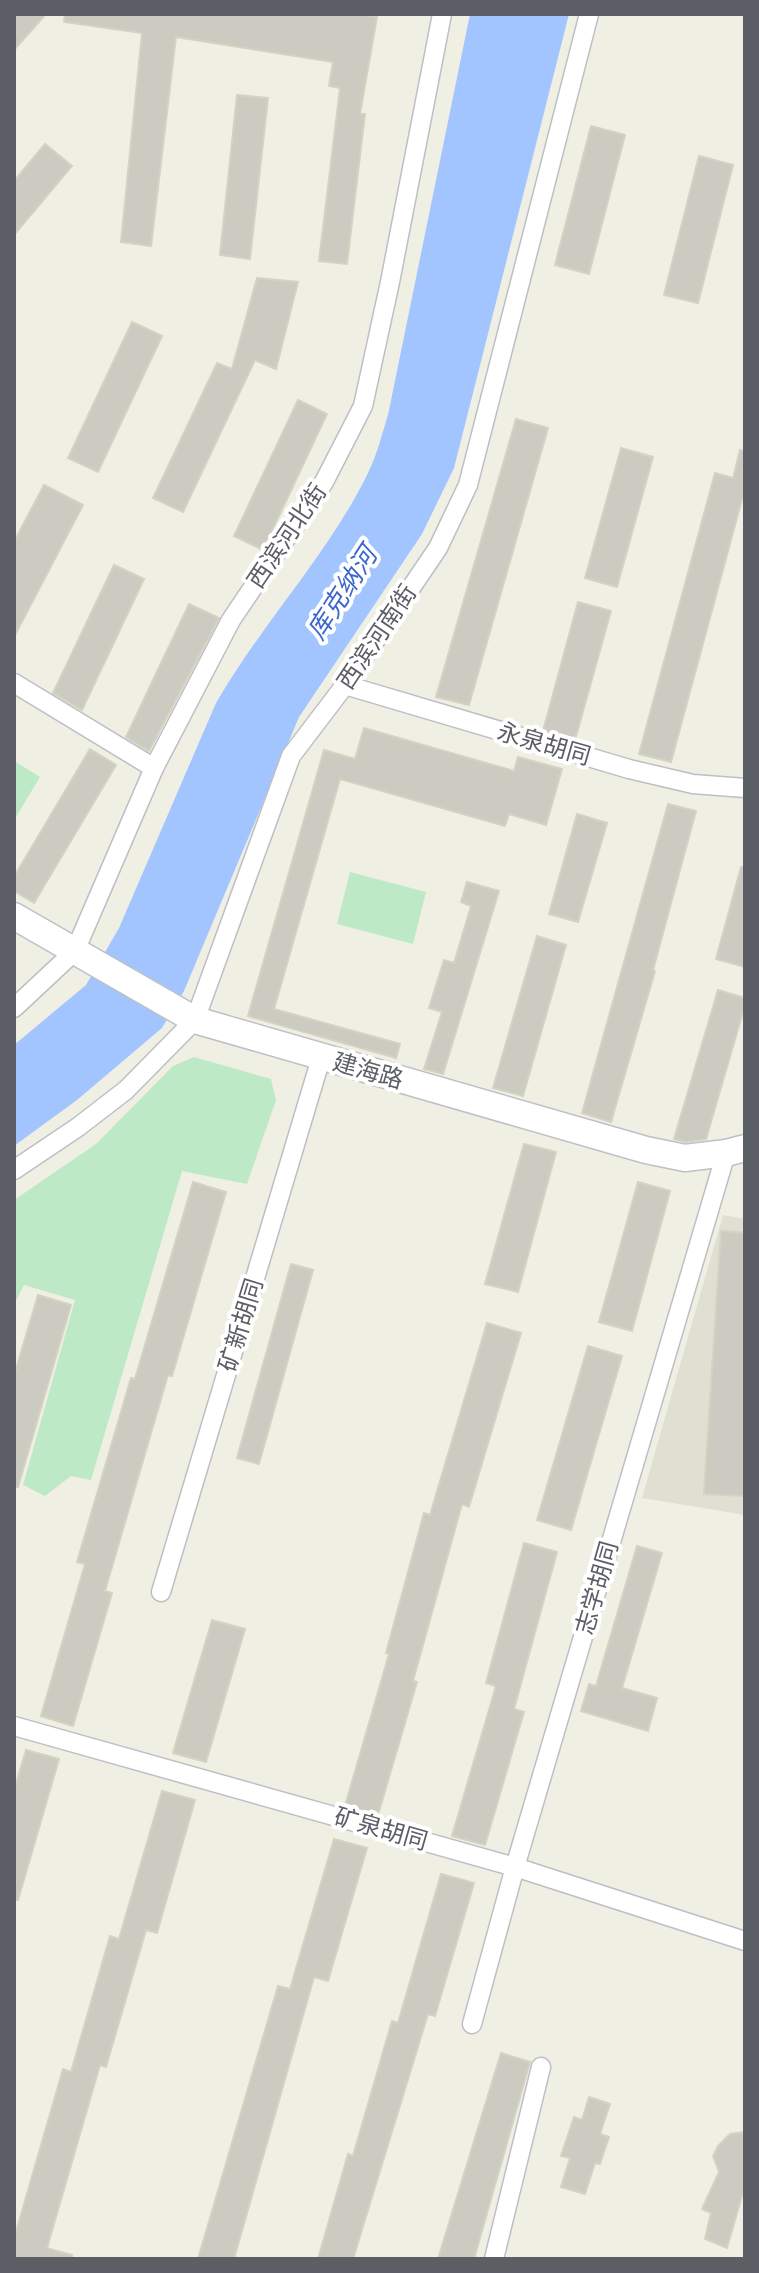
<svg xmlns="http://www.w3.org/2000/svg" width="759" height="2273" viewBox="0 0 759 2273" font-family="Figtree,'Noto Sans SC',sans-serif">
<style>
.education{fill:#dfdfd2}
.green{fill:#bee9c7}
.water{fill:#a3c5ff}
.building{fill:#cccbc2;stroke:#d4d2c1;stroke-width:2}
.lines{fill:none;stroke-linecap:round;stroke-linejoin:round}
.street-casing{stroke:#bdbfc5;stroke-width:21}
.secondary-casing{stroke:#bec0c8;stroke-width:29}
.street{stroke:#fff;stroke-width:18}
.secondary{stroke:#fff;stroke-width:26}
.labels{text-anchor:middle;stroke-width:8;stroke-linejoin:round;paint-order:stroke}
.street-label{font-size:24px;fill:#5b5e65;stroke:#fff}
.water-label{font-size:26px;font-style:italic;fill:#3d66cc;stroke:#fff}
</style>
<rect width="100%" height="100%" fill="#efefe3"/>
<polygon class="education" points="723,1215 745,1219 745,1515 642,1498"/>
<g class="green">
<polygon points="14,761 40,777 14,820"/>
<polygon points="350,872 426,892 413,944 337,924"/>
<polygon points="194,1057 271,1079 276,1100 247,1184 182,1171 91,1480 71,1476 45,1496 23,1485 75,1300 24,1285 16,1301 14,1300 14,1200 96,1144 173,1066"/>
</g>
<path class="water" d="M 470,14 L 569,14 L 454,468 L 422,534 L 299,717 L 184,991 L 162,1028 L 77,1100 L 14,1146 L 14,1045 L 86,985 L 119,928 L 216,703 C 262,623 328,555 368,473 C 377,455 382,434 388,415 Z"/>
<g class="building">
<polygon points="14,14 46,14 14,50"/>
<polygon points="65,14 358,14 377,17 360,114 365,114 347,264 319,261 340,88 329,86 333,62 176,37 151,246 121,242 142,33 64,22"/>
<polygon points="237,95 268,98 250,259 220,255"/>
<polygon points="591,126 625,135 589,274 555,265"/>
<polygon points="45,144 72,166 14,235 14,181"/>
<polygon points="699,156 733,165 698,303 664,295"/>
<polygon points="257,278 298,282 276,369 255,360 183,512 153,498 217,363 232,369"/>
<polygon points="132,322 162,336 98,472 68,458"/>
<polygon points="298,400 327,414 263,550 234,536"/>
<polygon points="516,419 548,428 469,705 436,697"/>
<polygon points="621,448 653,457 617,587 585,578"/>
<polygon points="740,450 745,451 745,488 671,762 639,754 715,473 733,478"/>
<polygon points="44,485 83,505 14,637 14,542"/>
<polygon points="114,565 144,579 82,710 53,693"/>
<polygon points="578,602 611,611 575,740 543,731"/>
<polygon points="189,604 219,618 149,751 126,737"/>
<polygon points="364,728 514,771 518,757 562,769 546,825 509,814 505,826 340,779 274,1009 400,1044 396,1058 248,1016 324,750 355,759"/>
<polygon points="90,749 116,765 34,903 14,891 14,877"/>
<polygon points="668,804 696,811 653,970 655,971 611,1122 582,1113"/>
<polygon points="577,814 607,823 578,922 549,914"/>
<polygon points="741,867 745,867 745,967 716,959"/>
<polygon points="467,882 499,891 443,1074 424,1069 442,1012 429,1008 444,960 454,963 471,906 461,902"/>
<polygon points="537,936 566,945 523,1096 493,1088"/>
<polygon points="718,990 745,998 745,1005 706,1139 686,1142 674,1139"/>
<polygon points="524,1144 556,1152 518,1292 485,1284"/>
<polygon points="193,1182 226,1192 172,1376 168,1375 105,1591 112,1593 73,1726 41,1716 85,1564 77,1562 131,1378 135,1379"/>
<polygon points="638,1182 670,1191 632,1331 599,1322"/>
<polygon points="721,1231 745,1233 745,1496 704,1494"/>
<polygon points="291,1264 313,1270 259,1464 237,1458"/>
<polygon points="38,1295 71,1305 18,1487 14,1487 14,1376"/>
<polygon points="487,1323 521,1333 469,1507 462,1504 413,1681 417,1682 378,1815 345,1806 389,1654 386,1653 424,1513 430,1515"/>
<polygon points="588,1346 622,1356 571,1530 537,1520"/>
<polygon points="524,1543 557,1552 514,1709 524,1712 485,1845 452,1836 496,1686 486,1683"/>
<polygon points="637,1546 662,1553 622,1688 657,1698 648,1731 581,1711 589,1684 596,1686"/>
<polygon points="212,1620 245,1629 206,1762 173,1753"/>
<polygon points="26,1750 59,1759 18,1900 14,1900 14,1791"/>
<polygon points="162,1791 195,1800 157,1933 146,1930 106,2067 100,2065 47,2248 72,2255 72,2259 14,2259 14,2239 63,2069 71,2072 110,1936 119,1939"/>
<polygon points="334,1839 367,1848 328,1981 314,1977 234,2259 198,2259 278,1986 290,1989"/>
<polygon points="441,1874 474,1883 435,2016 428,2014 353,2259 318,2259 348,2154 353,2156 392,2021 398,2023"/>
<polygon points="501,2053 530,2062 474,2259 438,2259"/>
<polygon points="589,2097 610,2104 600,2134 609,2137 600,2164 595,2163 585,2194 561,2187 570,2158 561,2156 574,2117 582,2120"/>
<polygon points="745,2132 745,2185 727,2248 705,2239 711,2213 702,2209 719,2172 713,2156 718,2146 730,2134"/>
</g>
<g class="lines">
<defs>
<g id="street">
<polyline points="14,683 154,768"/>
<polyline points="345,685 629,769 693,784 745,788"/>
<polyline points="14,1008 75,951 154,768 231,620 324,482 363,406 390,282 442,14"/>
<polyline points="14,1170 78,1127 126,1090 195,1020 291,756 345,685 438,548 468,485 589,14"/>
<polyline points="161,1592 321,1058"/>
<polyline points="14,1726 515,1867 745,1941"/>
<polyline points="472,2024 515,1867 726,1153"/>
<polyline points="494,2259 541,2067"/>
</g>
<polyline id="secondary" points="14,916 195,1020 646,1150 685,1158 726,1153 745,1148"/>
</defs>
<use href="#street" class="street-casing"/>
<use href="#secondary" class="secondary-casing"/>
<use href="#street" class="street"/>
<use href="#secondary" class="secondary"/>
</g>
<g class="labels">
<g class="street-label">
<text transform="translate(287 536) rotate(-56)" y="8">西滨河北街</text>
<text transform="translate(377 637) rotate(-56)" y="8">西滨河南街</text>
<text transform="translate(544 744) rotate(16)" y="8">永泉胡同</text>
<text transform="translate(368 1071) rotate(16)" y="8">建海路</text>
<text transform="translate(241 1325) rotate(-73)" y="8">矿新胡同</text>
<text transform="translate(597 1588) rotate(-74)" y="8">志学胡同</text>
<text transform="translate(381 1829) rotate(16)" y="8">矿泉胡同</text>
</g>
<g class="water-label">
<text transform="translate(342 593) rotate(-57)" y="9">库克纳河</text>
</g>
</g>
<rect width="759" height="2273" fill="none" stroke="#5b5e65" stroke-width="32"/>
</svg>
